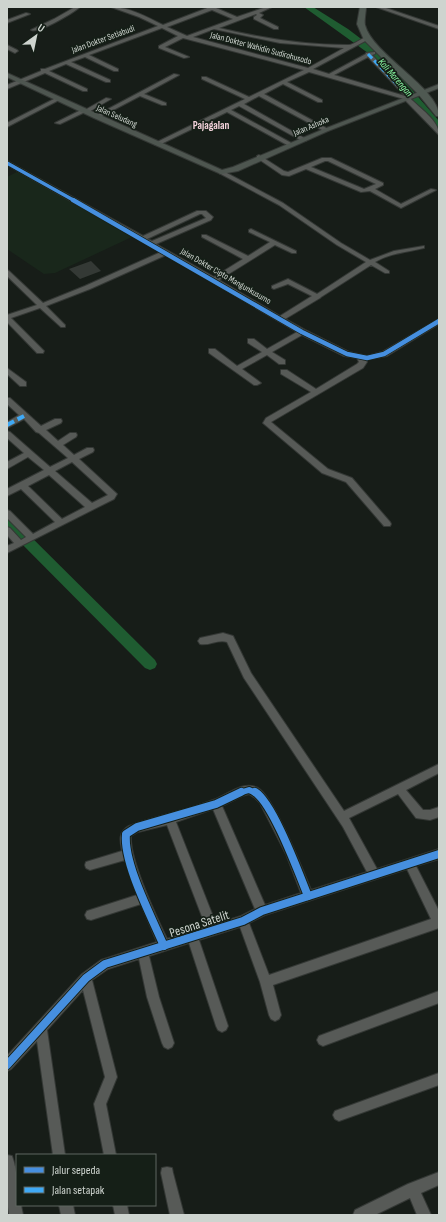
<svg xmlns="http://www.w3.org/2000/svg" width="446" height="1222" viewBox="0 0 446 1222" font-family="'Sofia Sans Condensed',sans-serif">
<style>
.built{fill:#19271b}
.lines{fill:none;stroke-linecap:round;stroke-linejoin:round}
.river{fill:#1f5c31;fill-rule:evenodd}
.building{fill:#343935}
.minor-casing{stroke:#343835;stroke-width:2}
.major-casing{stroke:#343835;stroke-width:2}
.highway-casing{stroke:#343835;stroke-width:2}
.minor{fill:#575a57;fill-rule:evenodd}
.major{fill:#4e5650;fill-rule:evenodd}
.highway{fill:#4f5952;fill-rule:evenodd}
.quiet-far1{stroke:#3fa9f5;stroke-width:3;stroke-dasharray:6 3;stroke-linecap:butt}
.quiet{stroke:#3fa9f5;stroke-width:4;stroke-dasharray:8 4;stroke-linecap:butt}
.cycleway-far3-casing{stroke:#151f17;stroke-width:5}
.cycleway-far2-casing{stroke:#151f17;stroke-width:6}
.cycleway-far1-casing{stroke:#151f17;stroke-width:8}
.cycleway-casing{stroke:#151f17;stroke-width:10}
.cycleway-far3{stroke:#468fdf;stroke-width:3.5}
.cycleway-far2{stroke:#468fdf;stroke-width:4.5}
.cycleway-far1{stroke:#468fdf;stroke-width:6}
.cycleway{stroke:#468fdf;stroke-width:8}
.labels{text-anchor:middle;stroke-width:3.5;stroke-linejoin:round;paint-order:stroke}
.far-street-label{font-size:9px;fill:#ced4cf;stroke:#151f17}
.far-water-label{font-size:10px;font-style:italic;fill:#88f7a2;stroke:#151f17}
.far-quarter-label{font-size:11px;font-weight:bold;fill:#f6d4dd;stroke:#151f17}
.near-street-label{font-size:13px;fill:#ced4cf;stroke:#151f17}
</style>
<rect width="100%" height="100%" fill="#171d18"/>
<polygon class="built" points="19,171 134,236 55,273 44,274 7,249 7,177"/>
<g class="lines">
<g class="river">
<polygon points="304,7 313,7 348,29 381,54 439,121 439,129 436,128 375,58"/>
<polygon points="7,516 12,518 155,660 157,664 155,668 150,670 145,668 7,529"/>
</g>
</g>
<polygon class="building" points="91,261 101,271 80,279 69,269"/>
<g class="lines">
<defs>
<g id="minor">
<path d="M 75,7 L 80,7 C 73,13 38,34 31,30 L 54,19 Z"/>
<path d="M 111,7 C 129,7 147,17 163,25 L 210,7 L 217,7 L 216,8 L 237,17 L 266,7 L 272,7 L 259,13 L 263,15 L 260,18 L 278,27 L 278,29 L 274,29 L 254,19 L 254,17 L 257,15 L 256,14 L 219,28 C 261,38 303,45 347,45 C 354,46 361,37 369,37 L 369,39 L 313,69 L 329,74 L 366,54 L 366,53 L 375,52 L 375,54 L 372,55 L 411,96 L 412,97 L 410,98 C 419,108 439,120 439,135 L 404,99 L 309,72 L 287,82 L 322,100 L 322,102 L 318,102 L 283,84 L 264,94 L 328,129 L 328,131 L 324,131 L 259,96 L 244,104 L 306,139 L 306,141 L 302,141 L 239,106 L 231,110 L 293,144 L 293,146 L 289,146 L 227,112 L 159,145 L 155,145 L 155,143 L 245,99 L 202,79 L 202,77 L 206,77 L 249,97 L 304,70 L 183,38 L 165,47 L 189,57 L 184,58 L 159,48 L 159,46 L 178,36 L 162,28 L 89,55 L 118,69 L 118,71 L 114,71 L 85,57 L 71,62 L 110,80 L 110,82 L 106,82 L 66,64 L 49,71 L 87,89 L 87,91 L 83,91 L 45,73 L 7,89 L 7,85 L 41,71 L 41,69 L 45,69 L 158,26 L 139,17 ZM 212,10 L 233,19 L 187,36 L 167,27 ZM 214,29 L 280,43 L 344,48 L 308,68 L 193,37 ZM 368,57 L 405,96 L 334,75 Z"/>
<polygon points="376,7 383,7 439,26 439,29"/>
<polygon points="26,13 30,14 7,23 7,20"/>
<polygon points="7,45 17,50 18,51 15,53 7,49"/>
<polygon points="174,74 179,75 144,94 166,103 166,105 162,105 140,96 98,118 93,117"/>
<polygon points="56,98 61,99 7,127 7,123"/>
<polygon points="106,98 111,99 87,113 83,113 60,124 55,123 81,110 85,110"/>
<path d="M 259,155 L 284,171 L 288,172 L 322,158 L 331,158 L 383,183 L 383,185 L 375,189 L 401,204 L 431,189 L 436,190 L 401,208 L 370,191 L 361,192 L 306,169 L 289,176 L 282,175 L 257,158 L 257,156 ZM 325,161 L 328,161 L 376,184 L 364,189 L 311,167 Z"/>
<path d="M 7,161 L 143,236 L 197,211 L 206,211 L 213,217 L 211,220 L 156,244 L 214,277 L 243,259 L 202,237 L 202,235 L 206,235 L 248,256 L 270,242 L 249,232 L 249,230 L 251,229 L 296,251 L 296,253 L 292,253 L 275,245 L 219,280 L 280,316 L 312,296 L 288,284 L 274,289 L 272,288 L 272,286 L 288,279 L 317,294 L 366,262 L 337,245 L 279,205 L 219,173 L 219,171 L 223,171 L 283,203 L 341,243 L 370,260 L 394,251 L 424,246 L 424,248 C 408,252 390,253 375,262 L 389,271 L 389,273 L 385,273 L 371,265 L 321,297 L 320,298 L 285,319 L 305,330 L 349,352 L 367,356 L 382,352 L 437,320 L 439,319 L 439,324 L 387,356 L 365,360 L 367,362 L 363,368 L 271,422 L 328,469 L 352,478 L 390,522 L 391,524 L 390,526 L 384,526 L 346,482 L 322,473 L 263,423 L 266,418 L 311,392 L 281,374 L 281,370 L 287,370 L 316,389 L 357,364 L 359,362 L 357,358 L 344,356 L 302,335 L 272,352 L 285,360 L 285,364 L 279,364 L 267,355 L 242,369 L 261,383 L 257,385 L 254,385 L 209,353 L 209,349 L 215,349 L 237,366 L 262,352 L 248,343 L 248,339 L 254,339 L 267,349 L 297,332 L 166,255 L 90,289 L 46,306 L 65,325 L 65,327 L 61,327 L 40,308 L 11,318 L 44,351 L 43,353 L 37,353 L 7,322 L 7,315 L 37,305 L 7,276 L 7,270 L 9,271 L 43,303 L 85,286 L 161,252 L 7,165 ZM 200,214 L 202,214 L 206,218 L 152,241 L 147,239 Z"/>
<polygon points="7,368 26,382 26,386 20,386 7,374"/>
<path d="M 7,398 L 10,398 L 41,426 L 55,419 L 61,419 L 62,421 L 61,423 L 46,430 L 58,441 L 70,433 L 76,433 L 77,435 L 76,437 L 63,445 L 74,455 L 87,448 L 93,448 L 94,450 L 93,452 L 79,459 L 117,494 L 114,499 L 7,553 L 7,546 L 14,543 L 7,535 L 7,527 L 10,528 L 21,540 L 26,537 L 7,518 L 7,510 L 10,511 L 33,534 L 55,522 L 21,489 L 7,496 L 7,489 L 44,470 L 28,457 L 7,469 L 7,462 L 24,453 L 7,438 L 7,431 L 10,432 L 50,467 L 68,458 L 39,433 L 36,432 L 24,419 L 7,428 L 7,422 L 19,415 L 7,404 ZM 72,462 L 108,495 L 92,503 L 55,471 ZM 49,475 L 85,507 L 62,519 L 28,486 Z"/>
<path d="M 223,633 L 233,636 L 251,673 L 344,811 L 439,764 L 439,773 L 406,790 L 423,810 L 430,810 L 439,807 L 439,817 L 430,820 L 416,818 L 398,794 L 349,818 L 377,869 L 439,849 L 439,859 L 416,866 L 439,911 L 439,928 L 273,985 L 281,1015 L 279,1019 L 275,1021 L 271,1019 L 269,1015 L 260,982 L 240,927 L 199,940 L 228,1026 L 226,1030 L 222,1032 L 218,1030 L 216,1026 L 189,943 L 149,956 L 159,997 L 174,1043 L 172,1047 L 168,1049 L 164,1047 L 162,1043 L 147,997 L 139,959 L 108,969 L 92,980 L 117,1077 L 106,1104 L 116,1155 L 104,1155 L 94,1104 L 105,1077 L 83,990 L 47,1030 L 65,1155 L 53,1155 L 37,1041 L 11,1069 L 7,1071 L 7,1056 L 82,974 L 101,960 L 157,942 L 141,904 L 91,920 L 87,919 L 85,915 L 87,911 L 137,895 L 125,860 L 90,870 L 86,868 L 85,865 L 86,862 L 122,851 C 120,841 118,832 129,826 C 156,816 185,811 213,800 C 228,795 242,780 258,788 C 274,797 303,871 311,890 L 367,872 L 343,827 L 244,678 L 227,642 C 218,639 209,646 200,644 L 198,641 L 200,638 ZM 249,794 L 255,798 L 260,803 L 286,854 L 301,893 L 265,905 L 222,806 L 242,796 ZM 213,809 L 255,909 L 241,916 L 216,924 L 176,822 ZM 167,825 L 206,927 L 167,939 C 156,916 129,859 131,836 L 138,832 ZM 407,869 L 431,919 L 269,975 L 249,923 L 265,915 Z"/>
<polygon points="439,991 439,1003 323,1046 319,1044 317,1040 319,1036"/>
<polygon points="439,1073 439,1085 339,1121 335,1119 333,1115 335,1111"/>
<path d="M 7,1155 L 12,1156 C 18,1172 17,1189 17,1205 L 21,1205 L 23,1215 L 9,1215 L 7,1200 Z"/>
<polygon points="167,1167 172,1168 173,1173 184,1215 170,1215 161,1173 162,1168"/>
<polygon points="439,1172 439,1185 421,1193 431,1215 417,1215 410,1198 375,1215 353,1215 355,1210 408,1184"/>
<polygon points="59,1205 73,1205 75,1215 61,1215"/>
<polygon points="113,1205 127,1205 129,1215 115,1215"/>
</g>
<polygon id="major" points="7,73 222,170 233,167 324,129 437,85 439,84 439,88 328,131 238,171 221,174 94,118 7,77"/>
<path id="highway" d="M 360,7 L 366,7 C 366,12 364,20 365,25 C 373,55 439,88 439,116 L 436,116 L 419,95 L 364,40 L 357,24 Z"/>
</defs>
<use href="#minor" class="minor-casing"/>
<use href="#major" class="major-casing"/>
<use href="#highway" class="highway-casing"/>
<use href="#minor" class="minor"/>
<use href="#major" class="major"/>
<use href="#highway" class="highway"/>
<polyline class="quiet-far1" points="368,54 409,97"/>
<polyline class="quiet" points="7,425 24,416"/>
<defs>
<polyline id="cycleway-far3" points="7,163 75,201"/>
<polyline id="cycleway-far2" points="73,200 302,332 347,354 367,358 384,354 439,321"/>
<polyline id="cycleway-far1" points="239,793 249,790 256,793"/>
<g id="cycleway">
<path d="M 255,792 C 273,803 299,874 308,896"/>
<path d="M 164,946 C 152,918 123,863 126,834 L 137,827 L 216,804 L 241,792"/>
<polyline points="7,1065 86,978 105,964 243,921 262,911 439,854"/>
</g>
</defs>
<use href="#cycleway-far3" class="cycleway-far3-casing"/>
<use href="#cycleway-far2" class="cycleway-far2-casing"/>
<use href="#cycleway-far1" class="cycleway-far1-casing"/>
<use href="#cycleway" class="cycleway-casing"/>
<use href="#cycleway-far3" class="cycleway-far3"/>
<use href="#cycleway-far2" class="cycleway-far2"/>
<use href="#cycleway-far1" class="cycleway-far1"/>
<use href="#cycleway" class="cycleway"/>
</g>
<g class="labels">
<g class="far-street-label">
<text transform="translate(103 39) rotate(-20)" y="3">Jalan Dokter Setiabudi</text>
<text transform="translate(261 48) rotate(15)" y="3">Jalan Dokter Wahidin Sudirohusodo</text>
<text transform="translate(117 116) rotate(24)" y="3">Jalan Seludang</text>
<text transform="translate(311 126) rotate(-23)" y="3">Jalan Ashoka</text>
<text transform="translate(226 276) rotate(30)" y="3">Jalan Dokter Cipto Mangunkusumo</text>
</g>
<g class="far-water-label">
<text transform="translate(396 77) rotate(49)" y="4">Kali Marengan</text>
</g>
<g class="far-quarter-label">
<text x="211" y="129">Pajagalan</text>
</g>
<g class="near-street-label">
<text transform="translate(199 923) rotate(-18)" y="5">Pesona Satelit</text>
</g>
</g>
<rect width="446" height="1222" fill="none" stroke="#ced4cf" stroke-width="16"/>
<rect x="16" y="1154" width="140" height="52" fill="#151f17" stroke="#5f6761"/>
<rect x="24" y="1167" width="20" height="6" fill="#468fdf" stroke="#5f6761"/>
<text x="52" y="1174" font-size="12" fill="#ced4cf">Jalur sepeda</text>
<rect x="24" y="1187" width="20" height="6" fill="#3fa9f5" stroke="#5f6761"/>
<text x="52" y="1194" font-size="12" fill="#ced4cf">Jalan setapak</text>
<g transform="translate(36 36) rotate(33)" stroke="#151f17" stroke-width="3" paint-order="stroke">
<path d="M0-3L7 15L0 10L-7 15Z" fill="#ced4cf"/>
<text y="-6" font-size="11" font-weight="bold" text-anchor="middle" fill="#ced4cf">U</text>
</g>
</svg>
